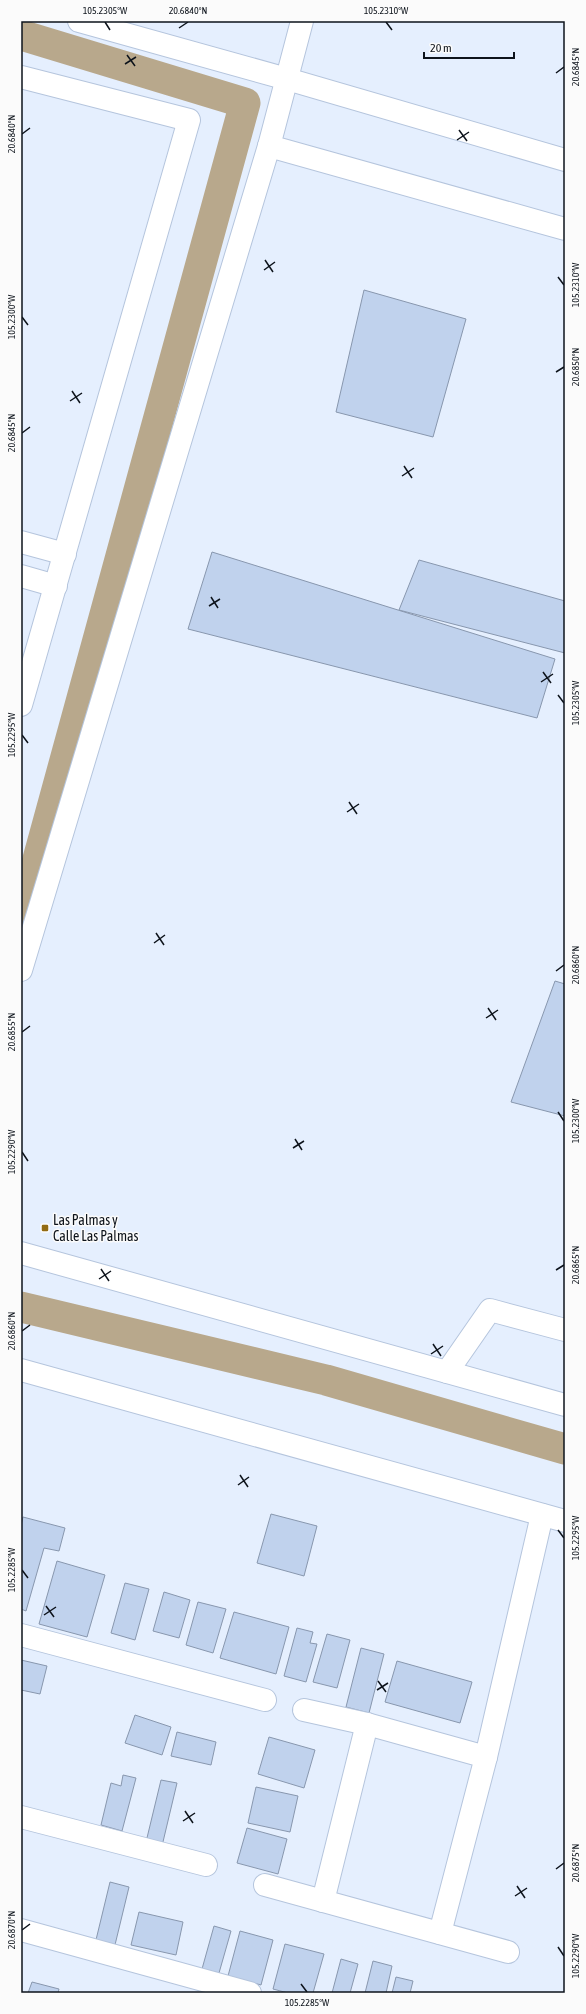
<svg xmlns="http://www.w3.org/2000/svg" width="586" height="2014" viewBox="0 0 586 2014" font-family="'Asap Condensed',sans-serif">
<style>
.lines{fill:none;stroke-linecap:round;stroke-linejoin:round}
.canal{stroke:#b8a88c;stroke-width:31}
.building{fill:#c0d2ed;stroke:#8897ae}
.minor-casing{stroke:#b5c5dd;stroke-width:24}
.minor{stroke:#fff;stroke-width:22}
.ticks{fill:none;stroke:#0d131b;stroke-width:1.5}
.poi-dot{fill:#926b13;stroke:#fbfbfb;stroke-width:1.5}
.labels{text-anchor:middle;stroke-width:3;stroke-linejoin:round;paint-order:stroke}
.poi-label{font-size:14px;fill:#0d131b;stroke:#fbfbfb;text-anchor:start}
.neatline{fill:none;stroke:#0d131b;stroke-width:1.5}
.ticks-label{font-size:10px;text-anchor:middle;fill:#0d131b}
</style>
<rect width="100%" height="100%" fill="#e5effe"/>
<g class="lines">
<g class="canal">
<polyline points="21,35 245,103 21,921"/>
<polyline points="21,1307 326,1380 565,1449"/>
</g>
</g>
<g class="building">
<polygon points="364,290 466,319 433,437 336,412"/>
<polygon points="212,552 555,659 537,718 188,629"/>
<polygon points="419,560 565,601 565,653 399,610"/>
<polygon points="555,981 565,984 565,1116 511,1102"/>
<polygon points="271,1514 317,1526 304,1576 257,1563"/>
<polygon points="23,1517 65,1528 59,1551 44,1548 26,1611 21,1609 21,1525"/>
<polygon points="57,1561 105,1575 87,1637 39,1624"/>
<polygon points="125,1583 149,1589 135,1640 111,1633"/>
<polygon points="164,1592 190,1600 179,1638 153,1631"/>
<polygon points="198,1602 226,1609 213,1653 186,1645"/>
<polygon points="234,1612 289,1627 276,1674 220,1658"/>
<polygon points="297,1628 313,1632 310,1643 317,1644 306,1682 284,1676"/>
<polygon points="327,1634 350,1640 337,1688 313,1682"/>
<polygon points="361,1648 384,1654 369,1713 346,1707"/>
<polygon points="21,1660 47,1666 40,1694 21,1690"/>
<polygon points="397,1661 472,1682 460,1723 385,1702"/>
<polygon points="135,1715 171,1727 162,1755 125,1743"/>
<polygon points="177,1732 216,1742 211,1765 171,1756"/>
<polygon points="269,1737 315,1750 304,1788 258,1774"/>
<polygon points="123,1775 136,1778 122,1831 101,1825 111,1783 121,1786"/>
<polygon points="161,1780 177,1783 162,1846 146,1842"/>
<polygon points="256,1787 298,1796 290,1832 248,1823"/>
<polygon points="247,1828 287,1839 278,1874 237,1863"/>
<polygon points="110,1882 129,1887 114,1949 95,1944"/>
<polygon points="139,1912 183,1922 176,1955 131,1945"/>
<polygon points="214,1926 231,1931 219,1973 202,1969"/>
<polygon points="240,1931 273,1940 261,1985 228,1976"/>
<polygon points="285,1944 324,1954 313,1993 288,1993 273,1989"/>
<polygon points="341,1959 358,1964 350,1993 332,1993"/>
<polygon points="373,1961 392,1966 386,1993 365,1993"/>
<polygon points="396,1977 413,1981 410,1993 392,1993"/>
<polygon points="32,1982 59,1989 58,1993 28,1993"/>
</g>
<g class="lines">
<defs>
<g id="minor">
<polyline points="79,21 287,79 565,160"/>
<polyline points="21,77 189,120 21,705"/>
<polyline points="269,146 565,229"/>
<polyline points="21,542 65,554"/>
<polyline points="21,576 56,586"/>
<polyline points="21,970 269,146 302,21"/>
<polyline points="21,1253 565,1405"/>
<polyline points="21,1370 565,1521"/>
<polyline points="447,1372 490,1310 565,1330"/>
<polyline points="21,1635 265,1700"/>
<polyline points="304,1710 367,1724 486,1757"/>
<polyline points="21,1817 206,1865"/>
<polyline points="265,1885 508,1952"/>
<polyline points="323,1901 367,1724"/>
<polyline points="21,1930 250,1993"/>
<polyline points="440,1933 486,1757 542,1515"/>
</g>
</defs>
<use href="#minor" class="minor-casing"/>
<use href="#minor" class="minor"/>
</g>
<path class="ticks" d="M 105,22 L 110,30M 386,22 L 392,30M 179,28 L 188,22M 127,55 L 135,66M 125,64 L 136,57M 556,73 L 564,67M 459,130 L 467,141M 22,134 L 30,128M 457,140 L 469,132M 265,260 L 273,272M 264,270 L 275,262M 558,277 L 564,285M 22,317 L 28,325M 556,372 L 564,367M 72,391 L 80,403M 70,401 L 82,393M 22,433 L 30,427M 404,466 L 412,478M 402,476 L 414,468M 211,597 L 218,608M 209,606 L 220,599M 543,672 L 551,683M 541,682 L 553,674M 558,695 L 564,703M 22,735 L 28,743M 349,802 L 357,814M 347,812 L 359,804M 156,933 L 164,945M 154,943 L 165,935M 556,971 L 564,965M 488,1008 L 496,1020M 486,1018 L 498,1010M 22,1032 L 30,1026M 558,1112 L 564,1121M 295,1139 L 302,1150M 293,1148 L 304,1141M 22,1152 L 28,1161M 101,1269 L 109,1281M 556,1270 L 564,1265M 99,1279 L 111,1271M 22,1331 L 30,1325M 433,1344 L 441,1356M 431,1354 L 443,1346M 240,1475 L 248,1487M 238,1485 L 249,1477M 558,1530 L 564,1538M 22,1570 L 28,1578M 46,1606 L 54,1617M 44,1615 L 56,1607M 378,1681 L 386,1692M 377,1690 L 388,1683M 185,1811 L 193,1823M 183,1821 L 195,1813M 556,1869 L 564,1863M 517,1886 L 525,1898M 515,1896 L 527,1888M 22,1930 L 30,1924M 558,1947 L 564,1956M 301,1984 L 307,1992"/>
<rect class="poi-dot" x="41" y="1224" width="8" height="8" rx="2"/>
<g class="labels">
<g class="poi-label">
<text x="53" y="1225">Las Palmas y<tspan x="53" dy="16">Calle Las Palmas</tspan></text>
</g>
</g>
<rect width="586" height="2014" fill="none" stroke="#fbfbfb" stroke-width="44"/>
<path d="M424 52v6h90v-6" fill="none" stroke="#0d131b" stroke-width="2"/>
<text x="430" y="52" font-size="12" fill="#0d131b" stroke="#fbfbfb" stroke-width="3" paint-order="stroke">20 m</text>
<rect x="22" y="22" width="542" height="1970" class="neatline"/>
<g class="ticks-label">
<text x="105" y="14">105.2305°W</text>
<text x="188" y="14">20.6840°N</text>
<text x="386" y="14">105.2310°W</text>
<text transform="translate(575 67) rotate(-90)" y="4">20.6845°N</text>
<text transform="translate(11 134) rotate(-90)" y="4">20.6840°N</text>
<text transform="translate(575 285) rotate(-90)" y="4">105.2310°W</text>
<text transform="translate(11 317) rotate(-90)" y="4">105.2300°W</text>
<text transform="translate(575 367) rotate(-90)" y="4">20.6850°N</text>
<text transform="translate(11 433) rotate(-90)" y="4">20.6845°N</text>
<text transform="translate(575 703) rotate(-90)" y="4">105.2305°W</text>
<text transform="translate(11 735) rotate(-90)" y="4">105.2295°W</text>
<text transform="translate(575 965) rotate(-90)" y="4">20.6860°N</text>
<text transform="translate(11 1032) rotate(-90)" y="4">20.6855°N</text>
<text transform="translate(575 1121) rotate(-90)" y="4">105.2300°W</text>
<text transform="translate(11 1152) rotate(-90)" y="4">105.2290°W</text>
<text transform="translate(575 1265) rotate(-90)" y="4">20.6865°N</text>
<text transform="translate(11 1331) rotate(-90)" y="4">20.6860°N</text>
<text transform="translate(575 1538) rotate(-90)" y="4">105.2295°W</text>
<text transform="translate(11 1570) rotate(-90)" y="4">105.2285°W</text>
<text transform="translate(575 1863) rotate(-90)" y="4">20.6875°N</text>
<text transform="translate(11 1930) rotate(-90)" y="4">20.6870°N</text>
<text transform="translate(575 1956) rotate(-90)" y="4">105.2290°W</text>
<text x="307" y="2006">105.2285°W</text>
</g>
</svg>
